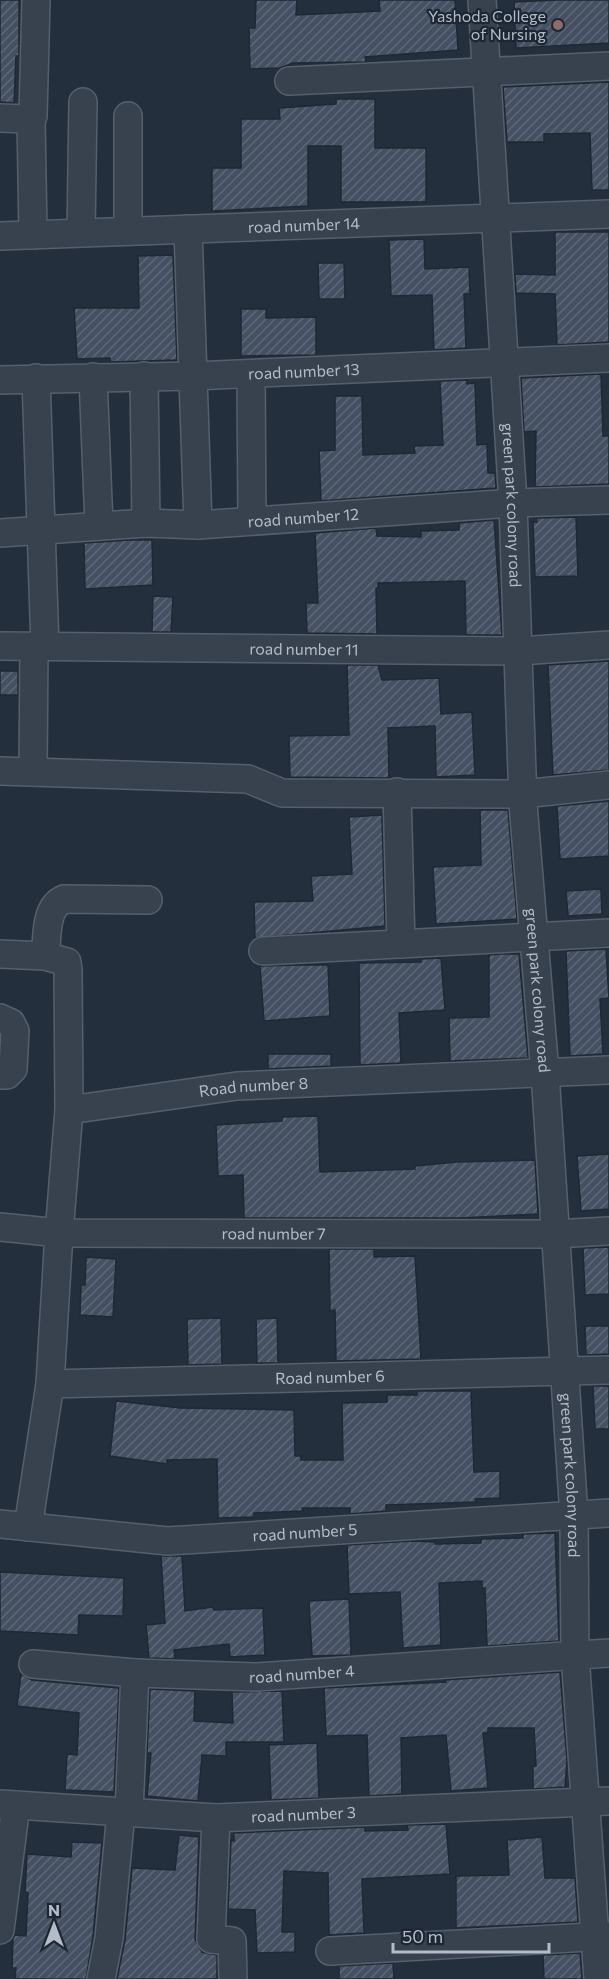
<svg xmlns="http://www.w3.org/2000/svg" width="609" height="1979" viewBox="0 0 609 1979" font-family="Commissioner,sans-serif">
<style>
.building{fill:url(#building-hatch);stroke:#1f2835;stroke-width:1.5}
.lines{fill:none;stroke-linecap:round;stroke-linejoin:round}
.minor-casing{stroke:#565f6c;stroke-width:30}
.minor{stroke:#38414e;stroke-width:27}
.education-dot{fill:#8d6e63;stroke:#1d2633;stroke-width:2}
.labels{text-anchor:middle;stroke-width:4.5;stroke-linejoin:round;paint-order:stroke}
.poi-label{font-size:16px;fill:#b4bcc9;stroke:#1d2633;text-anchor:end}
.street-label{font-size:16px;fill:#b4bcc9;stroke:#1d2633}
</style>
<defs>
<pattern id="building-hatch" width="6" height="6" patternUnits="userSpaceOnUse" patternTransform="scale(1.5)"><rect width="6" height="6" fill="#455162"/><path d="M-1 1l2-2M0 6l6-6M5 7l2-2" fill="none" stroke="#5d6877"/></pattern>
</defs>
<rect width="100%" height="100%" fill="#242f3e"/>
<g class="building">
<polygon points="0,0 19,0 19,56 16,56 14,103 0,102"/>
<polygon points="256,0 297,0 296,15 380,11 379,0 455,0 458,50 365,57 366,62 293,63 280,68 250,69 249,28 255,28"/>
<polygon points="558,0 609,0 609,43 516,48 514,2"/>
<polygon points="609,82 609,190 592,190 590,133 544,134 544,142 507,142 503,87"/>
<polygon points="336,99 375,99 375,148 426,148 426,202 341,202 341,146 308,146 308,206 212,211 212,168 241,168 241,119 280,119 279,108 336,104"/>
<polygon points="555,232 609,232 609,342 557,345 555,294 516,293 515,274 555,275"/>
<polygon points="424,239 425,269 469,267 470,294 464,294 466,348 434,350 432,295 391,296 389,240"/>
<polygon points="173,255 177,360 110,362 110,358 77,359 74,308 139,308 138,256"/>
<polygon points="318,263 344,263 345,299 319,299"/>
<polygon points="241,309 266,309 266,318 316,317 316,355 241,356"/>
<polygon points="601,374 603,436 609,436 609,484 535,487 536,431 524,432 521,378"/>
<polygon points="467,380 467,384 475,383 477,445 487,444 488,473 495,473 496,488 321,501 319,451 335,450 335,396 362,396 363,455 415,453 414,446 443,445 440,381"/>
<polygon points="576,517 578,576 535,577 533,522 537,522 536,518"/>
<polygon points="494,520 502,635 466,635 465,581 378,583 378,588 376,588 377,634 307,633 306,603 318,603 315,533 376,528 377,536 421,537 421,531 459,530 459,523"/>
<polygon points="129,540 152,540 153,585 85,589 84,543"/>
<polygon points="153,596 173,597 171,632 152,632"/>
<polygon points="609,661 609,770 553,775 548,665"/>
<polygon points="347,665 378,665 382,680 439,678 441,714 472,712 475,775 436,777 435,726 388,728 389,778 290,777 289,736 349,735"/>
<rect x="0" y="671" width="18" height="24"/>
<polygon points="609,801 609,856 560,859 557,806"/>
<polygon points="480,810 508,810 517,919 436,924 433,867 481,865"/>
<polygon points="382,815 385,926 255,938 254,902 313,901 311,876 352,874 349,817"/>
<polygon points="601,889 602,914 568,916 566,891"/>
<polygon points="606,949 609,998 600,999 603,1054 570,1056 566,951"/>
<polygon points="500,954 519,954 528,1058 450,1061 449,1018 489,1017 489,955"/>
<polygon points="441,958 445,1010 399,1013 401,1063 360,1065 359,963 421,962 421,959"/>
<polygon points="302,965 328,965 330,1016 264,1021 260,966"/>
<polygon points="268,1054 331,1054 331,1066 268,1069"/>
<polygon points="318,1116 320,1172 415,1169 415,1166 457,1162 535,1160 538,1214 460,1218 244,1218 243,1175 218,1176 216,1125 282,1121 282,1117"/>
<polygon points="609,1154 609,1209 581,1211 577,1156"/>
<polygon points="609,1247 609,1294 585,1295 583,1248"/>
<polygon points="329,1249 374,1249 374,1257 415,1256 421,1359 336,1361 335,1310 330,1311"/>
<polygon points="86,1257 116,1259 113,1317 80,1315 81,1285 85,1285"/>
<polygon points="221,1318 222,1364 188,1365 187,1319"/>
<polygon points="277,1318 278,1363 257,1363 256,1319"/>
<polygon points="585,1326 609,1326 609,1354 586,1355"/>
<polygon points="593,1386 609,1386 609,1429 595,1429"/>
<polygon points="417,1391 471,1391 474,1472 500,1471 500,1498 475,1499 476,1502 386,1505 386,1511 350,1514 350,1508 302,1508 303,1511 254,1513 254,1517 218,1518 217,1459 167,1460 167,1464 110,1456 116,1401 181,1408 294,1410 295,1456 301,1456 301,1460 343,1460 342,1403 387,1402 387,1395 417,1395"/>
<polygon points="555,1533 559,1641 487,1646 485,1588 482,1588 482,1581 439,1583 441,1645 403,1648 400,1592 349,1594 347,1545 411,1541 435,1542 435,1544 481,1543 481,1539 523,1538 523,1534"/>
<polygon points="161,1556 182,1556 185,1611 213,1607 214,1610 263,1608 265,1655 230,1657 229,1644 174,1650 175,1659 149,1658 146,1625 165,1623"/>
<polygon points="0,1572 124,1578 123,1616 79,1615 78,1635 0,1631"/>
<polygon points="349,1599 351,1655 312,1656 309,1601"/>
<polygon points="560,1672 567,1760 565,1787 533,1789 533,1766 536,1766 534,1728 488,1728 488,1733 483,1733 488,1788 451,1791 446,1735 401,1738 402,1794 369,1796 367,1735 326,1736 324,1688 446,1682 445,1680"/>
<polygon points="21,1674 32,1680 119,1688 114,1792 65,1790 67,1754 77,1755 79,1713 17,1706"/>
<polygon points="150,1689 195,1691 194,1721 233,1723 232,1692 282,1691 284,1742 226,1742 226,1756 202,1755 198,1801 147,1796 151,1753 147,1753"/>
<polygon points="317,1743 319,1798 271,1800 269,1745"/>
<polygon points="446,1824 450,1874 362,1879 364,1933 329,1935 328,1873 284,1871 282,1932 295,1932 295,1952 257,1953 255,1910 228,1909 231,1840 234,1841 234,1833 365,1827 365,1831 408,1830 407,1825"/>
<polygon points="179,1835 199,1837 195,1939 202,1952 217,1955 217,1979 117,1979 125,1940 132,1868 175,1870"/>
<polygon points="542,1837 545,1878 575,1878 578,1922 456,1928 456,1876 509,1875 507,1840"/>
<polygon points="72,1842 102,1843 93,1936 86,1979 15,1979 16,1968 12,1968 13,1938 15,1935 26,1936 28,1893 25,1892 27,1854 71,1857"/>
<polygon points="580,1953 582,1979 544,1979 543,1955"/>
<polygon points="393,1963 394,1979 339,1979 339,1966"/>
</g>
<g class="lines">
<defs>
<g id="minor">
<path id="s1" d="M 482,0 L 513,503 L 523,804 L 545,1073 L 574,1516 L 575,1655 L 598,1979"/>
<polyline points="289,81 609,66"/>
<polyline points="128,116 128,231"/>
<polyline points="0,118 28,119 33,116 36,0"/>
<polyline points="31,118 33,235"/>
<polyline points="188,229 198,525"/>
<polyline points="81,232 83,102"/>
<path id="s2" d="M 0,236 L 609,214"/>
<polyline points="251,374 252,521"/>
<polyline points="144,376 146,523"/>
<polyline points="93,377 99,526"/>
<polyline points="36,378 45,647"/>
<path id="s3" d="M 0,380 L 193,376 L 609,358"/>
<path id="s4" d="M 0,533 L 146,523 L 198,525 L 513,503 L 609,500"/>
<path id="s5" d="M 0,646 L 519,651 L 609,645"/>
<polyline points="0,771 248,779 282,793 523,794 609,785"/>
<polyline points="33,772 34,646"/>
<polyline points="397,792 401,944"/>
<polyline points="263,951 609,933"/>
<path d="M 0,954 L 45,956 C 48,937 44,908 64,899 L 148,900"/>
<path id="s6" d="M 45,956 L 67,962 L 68,970 L 69,1110 L 237,1086 L 609,1070"/>
<polyline points="0,1018 11,1023 15,1031 13,1069 7,1075 0,1075"/>
<path id="s7" d="M 69,1110 L 59,1233 L 555,1234 L 609,1231"/>
<polyline points="0,1227 59,1233 50,1384 28,1527"/>
<path id="s8" d="M 50,1384 L 609,1370"/>
<path id="s9" d="M 0,1524 L 168,1541 L 609,1513"/>
<polyline points="33,1664 135,1673"/>
<path id="s10" d="M 0,1804 L 216,1818 L 609,1801"/>
<path id="s11" d="M 129,1812 L 135,1673 L 257,1677 L 609,1653"/>
<polyline points="216,1818 211,1939 232,1941 233,1979"/>
<polyline points="0,1930 16,1805"/>
<polyline points="330,1951 609,1936"/>
<polyline points="101,1979 109,1938 121,1813"/>
</g>
</defs>
<use href="#minor" class="minor-casing"/>
<use href="#minor" class="minor"/>
</g>
<circle class="education-dot" cx="558" cy="25" r="6"/>
<g class="labels">
<g class="poi-label">
<text x="546" y="22">Yashoda College<tspan x="546" dy="18">of Nursing</tspan></text>
</g>
<g class="street-label">
<text dy="6" stroke="none"><textPath href="#s2" startOffset="304">road number 14</textPath></text>
<text dy="6" stroke="none"><textPath href="#s3" startOffset="304">road number 13</textPath></text>
<text dy="6" stroke="none"><textPath href="#s1" startOffset="506">green park colony road</textPath></text>
<text dy="6" stroke="none"><textPath href="#s4" startOffset="304">road number 12</textPath></text>
<text dy="6" stroke="none"><textPath href="#s5" startOffset="304">road number 11</textPath></text>
<text dy="6" stroke="none"><textPath href="#s1" startOffset="992">green park colony road</textPath></text>
<text dy="6" stroke="none"><textPath href="#s6" startOffset="357">Road number 8</textPath></text>
<text dy="6" stroke="none"><textPath href="#s7" startOffset="338">road number 7</textPath></text>
<text dy="6" stroke="none"><textPath href="#s8" startOffset="280">Road number 6</textPath></text>
<text dy="6" stroke="none"><textPath href="#s1" startOffset="1478">green park colony road</textPath></text>
<text dy="6" stroke="none"><textPath href="#s9" startOffset="306">road number 5</textPath></text>
<text dy="6" stroke="none"><textPath href="#s11" startOffset="306">road number 4</textPath></text>
<text dy="6" stroke="none"><textPath href="#s10" startOffset="304">road number 3</textPath></text>
</g>
</g>
<g transform="translate(54 1925)" stroke="#1d2633" stroke-width="4.5" paint-order="stroke">
<path d="M0-4.5L10 22L0 15L-10 22Z" fill="#b4bcc9"/>
<text y="-9" font-size="16" font-weight="bold" text-anchor="middle" fill="#b4bcc9">N</text>
</g>
<path d="M393 1943v9h156v-9" fill="none" stroke="#b4bcc9" stroke-width="3"/>
<text x="402" y="1943" font-size="18" fill="#b4bcc9" stroke="#1d2633" stroke-width="4.5" paint-order="stroke">50 m</text>
</svg>
